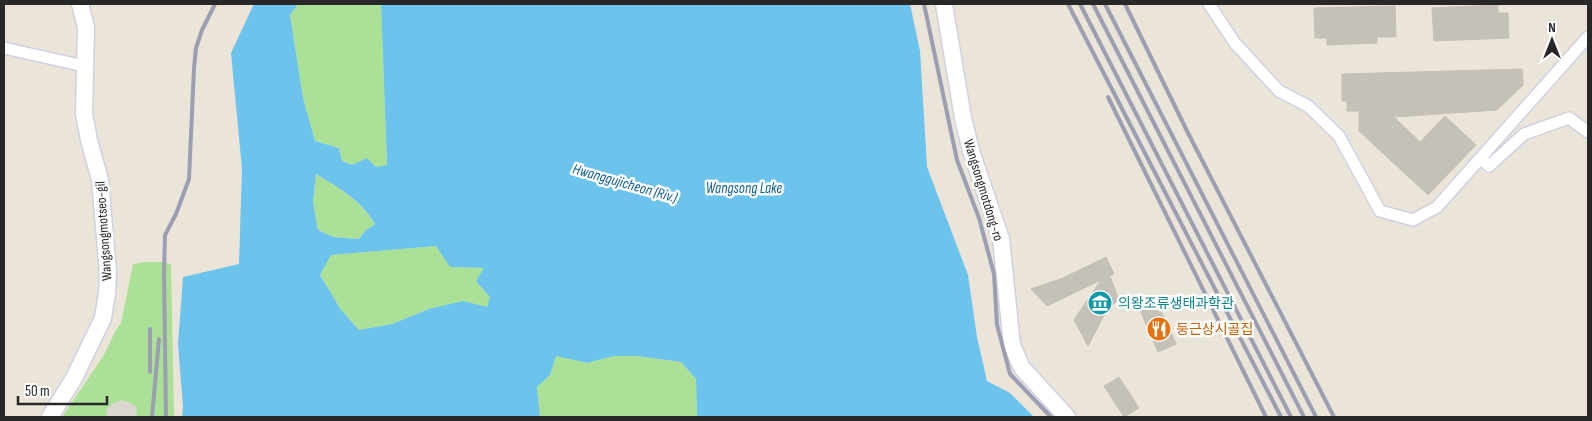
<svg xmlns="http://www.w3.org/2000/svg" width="1592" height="421" viewBox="0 0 1592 421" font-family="'Sofia Sans Condensed','Noto Sans KR',sans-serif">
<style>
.green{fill:#abe196}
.plaza{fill:#dbd7d0}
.water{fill:#6cc3ec;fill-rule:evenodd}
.building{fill:#c5c1b9;stroke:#c5c0b3}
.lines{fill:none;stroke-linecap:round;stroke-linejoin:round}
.street-casing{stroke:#cfd1e1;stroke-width:14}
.secondary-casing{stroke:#cfd1e1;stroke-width:19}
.street{stroke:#fff;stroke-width:11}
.secondary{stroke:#fff;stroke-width:16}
.rail{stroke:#9c9eb2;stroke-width:4}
.labels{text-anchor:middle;stroke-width:5;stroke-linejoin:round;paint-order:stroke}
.street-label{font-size:14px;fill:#282828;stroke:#fff}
.culture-label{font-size:14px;fill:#0d838f;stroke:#fff;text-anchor:start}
.food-label{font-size:14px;fill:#c56008;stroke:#fff;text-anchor:start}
.water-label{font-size:15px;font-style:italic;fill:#0f5f95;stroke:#fff}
</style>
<rect width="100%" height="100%" fill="#eae4d9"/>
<g class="green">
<polygon points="298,4 381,4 387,166 376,167 367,158 352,165 342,161 339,148 315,141 303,98 290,15"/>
<path d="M 316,174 C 340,189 359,199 375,224 L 365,231 L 359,239 L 333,237 L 318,230 L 313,204 Z"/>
<polygon points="436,246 451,267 485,268 476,281 490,297 487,307 429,309 392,324 359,330 341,310 320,275 331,255"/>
<polygon points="145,262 160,262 171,264 174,417 62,417 104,355 116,330 121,323 133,264"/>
<polygon points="556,356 587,363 614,356 637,356 681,362 696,379 697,417 540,417 537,387 550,375"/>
</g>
<polygon class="plaza" points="121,400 131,403 136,407 137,417 106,417 107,409 112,404"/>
<path class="water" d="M 254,4 L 298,4 L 290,15 L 303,98 L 315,141 L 339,148 L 342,161 L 352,165 L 367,158 L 376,167 L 387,165 L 381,4 L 910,4 L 920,51 L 927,167 L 968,275 L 977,337 L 987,381 L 1010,393 L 1034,417 L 697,417 L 696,379 L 681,362 L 637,356 L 614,356 L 587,363 L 556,356 L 550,375 L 537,387 L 540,417 L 182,417 L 183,407 L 178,344 L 183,277 L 239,264 L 242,169 L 231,53 ZM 316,174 C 339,188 361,200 375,224 L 365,231 L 359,239 L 333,237 L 318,230 L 313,203 ZM 436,246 L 450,267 L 484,268 L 476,281 L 490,297 L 487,307 L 463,301 L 429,309 L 392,324 L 359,330 L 341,310 L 320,275 L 331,255 Z"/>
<g class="building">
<polygon points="1498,5 1498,13 1508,13 1509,38 1434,41 1432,8"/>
<polygon points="1395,6 1396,37 1377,37 1377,43 1327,45 1327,38 1315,38 1314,8"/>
<polygon points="1522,69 1523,85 1497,110 1394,117 1420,142 1445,116 1476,145 1428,195 1359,131 1359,111 1347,111 1347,101 1342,101 1342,74"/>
<polygon points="1106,257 1114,274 1110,276 1119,300 1108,308 1088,346 1074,320 1101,280 1047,306 1031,289 1063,278"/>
<polygon points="1156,300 1176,344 1158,352 1139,308"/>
<polygon points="1119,377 1139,408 1124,417 1104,386"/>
</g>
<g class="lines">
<defs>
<g id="street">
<polyline points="1209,4 1234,42 1279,91 1308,106 1339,136 1380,211 1413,220 1437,207 1588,37"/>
<polyline points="4,48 84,66"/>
<polyline points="1481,159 1489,166 1524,134 1569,118 1588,132"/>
</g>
<g id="secondary">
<polyline points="944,4 963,118 971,151 1001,239 1012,345 1022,368 1067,417"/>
<polyline points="50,417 74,378 103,318 107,293 108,272 100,180 89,140 84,114 86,27 80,4"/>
</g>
</defs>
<use href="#street" class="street-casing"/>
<use href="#secondary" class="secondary-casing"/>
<use href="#street" class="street"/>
<use href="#secondary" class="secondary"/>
<g class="rail">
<polyline points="924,4 957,160 979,218 994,274 997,325 1010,374 1051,417"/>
<polyline points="1068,4 1281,417"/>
<polyline points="1080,4 1291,417"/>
<polyline points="1093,4 1304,417"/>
<polyline points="1105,4 1316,417"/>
<polyline points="1125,4 1187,131 1334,417"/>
<polyline points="1108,97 1266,417"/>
<polyline points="150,329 150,372"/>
<polyline points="152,417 159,339"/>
<polyline points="166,417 164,273 165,235 176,214 189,179 194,68 196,48 202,30 215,4"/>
</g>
</g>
<defs>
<symbol id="museum-disc" viewBox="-11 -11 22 22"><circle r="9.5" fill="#0f9aa8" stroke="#fff"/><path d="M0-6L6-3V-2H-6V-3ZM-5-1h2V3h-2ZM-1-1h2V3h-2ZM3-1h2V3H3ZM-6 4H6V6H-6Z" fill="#fff"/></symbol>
<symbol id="restaurant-disc" viewBox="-11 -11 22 22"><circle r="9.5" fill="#e8710a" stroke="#fff"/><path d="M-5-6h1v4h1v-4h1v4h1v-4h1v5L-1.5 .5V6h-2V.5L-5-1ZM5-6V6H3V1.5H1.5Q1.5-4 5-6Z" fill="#fff"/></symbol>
</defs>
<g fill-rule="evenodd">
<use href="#museum-disc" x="1086" y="289" width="28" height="28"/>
<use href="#restaurant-disc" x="1145" y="315" width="28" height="28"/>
</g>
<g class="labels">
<g class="street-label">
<text transform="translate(984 190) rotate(73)" y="5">Wangsongmotdong-ro</text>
<text transform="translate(103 231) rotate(-94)" y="5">Wangsongmotseo-gil</text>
</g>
<g class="culture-label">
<text x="1118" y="308">의왕조류생태과학관</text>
</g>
<g class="food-label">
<text x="1176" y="334">둥근상시골집</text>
</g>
<g class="water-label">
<text transform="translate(625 183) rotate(16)" y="5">Hwanggujicheon (Riv.)</text>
<text x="744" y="193">Wangsong Lake</text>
</g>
</g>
<rect width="1592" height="421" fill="none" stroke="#282828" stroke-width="10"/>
<g transform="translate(1552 40)" stroke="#ffffff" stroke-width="4" paint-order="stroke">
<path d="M0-4L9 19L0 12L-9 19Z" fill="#282828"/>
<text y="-8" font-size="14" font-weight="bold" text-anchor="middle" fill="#282828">N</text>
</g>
<path d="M18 396v8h89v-8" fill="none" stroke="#282828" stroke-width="2.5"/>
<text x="25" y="396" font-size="15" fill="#282828" stroke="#ffffff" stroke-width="4" paint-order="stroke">50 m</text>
</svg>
